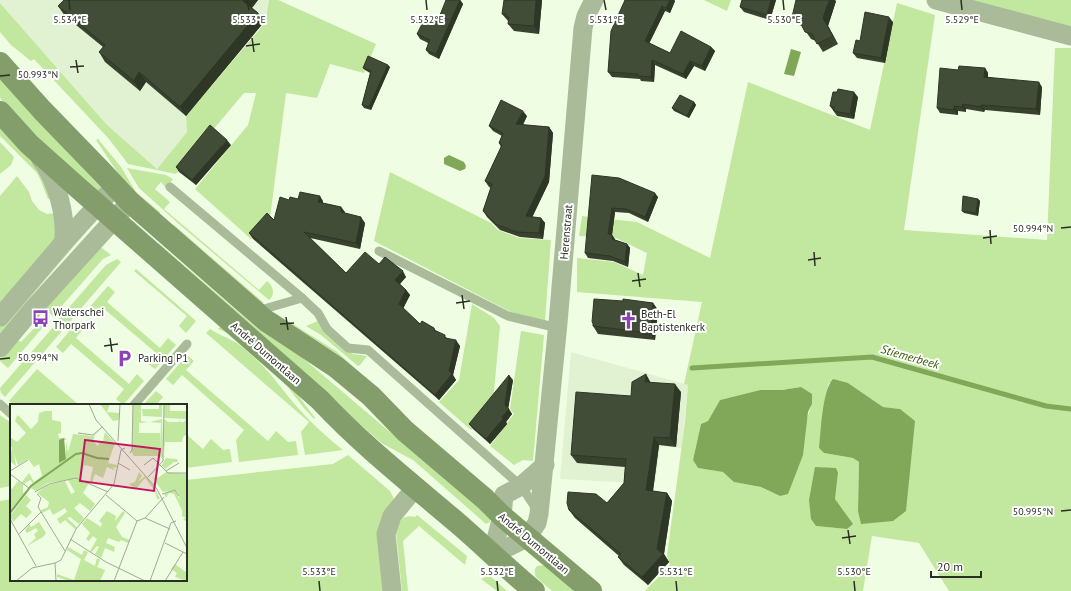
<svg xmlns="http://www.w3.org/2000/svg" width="1071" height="591" viewBox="0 0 1071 591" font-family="'PT Sans',sans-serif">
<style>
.built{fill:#e0f2d1}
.green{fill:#c2e79e;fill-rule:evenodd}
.water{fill:#81a759}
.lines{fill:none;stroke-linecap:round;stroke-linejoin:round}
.stream{stroke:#81a759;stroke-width:5}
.service{stroke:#a9bb99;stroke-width:9}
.minor{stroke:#a9bb99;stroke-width:19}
.secondary{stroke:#839e6b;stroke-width:22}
.wall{fill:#39422f}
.shaded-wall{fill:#2e3626}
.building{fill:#424d37;stroke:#2e3626}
.ticks{fill:none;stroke:#2a2f25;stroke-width:1.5}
.labels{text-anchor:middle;stroke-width:4;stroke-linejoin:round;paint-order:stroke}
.street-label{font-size:11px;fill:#2a2f25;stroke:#fff}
.poi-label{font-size:11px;fill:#2a2f25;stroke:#fff;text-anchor:start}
.water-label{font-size:12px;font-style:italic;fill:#365900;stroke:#fff}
.inset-river{fill:none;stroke:#81a759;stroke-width:2}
.inset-road{fill:none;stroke:#a0ab97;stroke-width:1}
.view{fill:#c2185b;fill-opacity:0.15;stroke:#c2185b;stroke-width:2}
.inset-edge{fill:none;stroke:#2a2f25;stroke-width:2}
.ticks-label{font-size:10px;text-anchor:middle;fill:#2a2f25;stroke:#fff;stroke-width:4;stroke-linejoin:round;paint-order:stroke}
</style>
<rect width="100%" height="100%" fill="#effde3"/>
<g class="built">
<polygon points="0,0 269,0 264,22 186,116 187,132 157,169 107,125 0,3"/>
<polygon points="571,352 688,385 682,448 660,446 655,484 560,479"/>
</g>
<g class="green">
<polygon points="269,0 278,0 376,44 364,73 330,64 317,98 286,93 270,218 251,239 195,189 248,125 256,93 244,93 176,174 128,164 109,139 34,59 31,61 11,45 0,32 0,3 107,125 157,169 187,132 186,116 265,23"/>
<polygon points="704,0 731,0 727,11"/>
<polygon points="958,0 1071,0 1071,31"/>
<path d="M 897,3 L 935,15 L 904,230 L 1047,240 L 1055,48 L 1071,48 L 1071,591 L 949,591 L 919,543 L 872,536 L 863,591 L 645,591 L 670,565 L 667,555 L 685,422 L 688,385 L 684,384 L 702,302 L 577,292 L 577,258 L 614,262 L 643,275 L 647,253 L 616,238 L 579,236 L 582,216 L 637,222 L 710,258 L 748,82 L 870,130 ZM 829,383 L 848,383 L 883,407 L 900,409 L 858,511 L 859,462 L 853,458 L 824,453 L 819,448 L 824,406 ZM 801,387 L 812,404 L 780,496 L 761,487 L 735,482 L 724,472 L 698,468 L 693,460 L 701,424 L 708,421 L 720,400 L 760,390 L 782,390 ZM 838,473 L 835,499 L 847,529 L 816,526 Z"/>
<polygon points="0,78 100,186 101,190 99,194 23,125 0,98"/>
<polygon points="0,126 40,169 52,198 48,199 41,181 37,173 0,136"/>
<polygon points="98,139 121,167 136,192 160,212 160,215 126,185 96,140"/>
<polygon points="0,142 14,157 11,165 0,174"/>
<path d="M 127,168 L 166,175 L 173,179 L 166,188 L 161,182 L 155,189 L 170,202 L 164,209 L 259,290 L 267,281 C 274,286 275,295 269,300 L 180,225 L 139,188 Z"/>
<polygon points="390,172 491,223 498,230 519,238 551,240 545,321 511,312 374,241"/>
<polygon points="17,176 29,192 32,201 39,210 47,214 57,213 56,239 0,307 0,196"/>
<polygon points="172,225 174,225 264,303 259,304"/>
<polygon points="82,230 85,233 0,333 0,323"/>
<polygon points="158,243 258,329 278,337 490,517 490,522 486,524 413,460 383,444 153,247"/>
<polygon points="102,248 111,255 103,259 53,316 45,309 99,249"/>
<polygon points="117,259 121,262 66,326 58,320 106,265"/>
<polygon points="136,269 196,321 186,333 179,326 187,316 134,271"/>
<polygon points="108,286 115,292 107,302 160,348 168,338 176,345 155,369 147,363 155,352 102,307 94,317 87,310"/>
<polygon points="472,304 494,318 500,326 493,402 471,430 439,402 459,380"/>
<polygon points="275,313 336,351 367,379 269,314"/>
<polygon points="45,317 49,320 8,368 0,361 0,360 18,340 21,342"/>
<polygon points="318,321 322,329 353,354 367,356 360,365 358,366 321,335 306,326"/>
<polygon points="77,322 84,328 76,338 129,384 137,374 144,381 123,405 116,399 124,389 71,344 63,353 56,347"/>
<polygon points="55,325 62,331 5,397 1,393 0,388"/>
<polygon points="220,327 240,335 298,395 315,418 314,419 303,407 287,386 235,336 218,329"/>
<path d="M 210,329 C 217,334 224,336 231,340 C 242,345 251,355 260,363 C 275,378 286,395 300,410 C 313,425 327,437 343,450 L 305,455 L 301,432 L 309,422 L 206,333 Z"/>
<polygon points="521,331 544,335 533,461 523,460 514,465 490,446 514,414 510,409"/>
<polygon points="187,355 194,361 186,370 268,441 276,431 288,442 296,441 298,455 239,462 236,440 244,430 182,375 173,385 166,379"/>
<polygon points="37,369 79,405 14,405 9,401"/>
<polygon points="156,391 163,397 156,405 143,405"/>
<polygon points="0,415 11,423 11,486 0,488"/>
<polygon points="186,434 203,449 211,439 223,450 230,449 232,462 186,468"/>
<polygon points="348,455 390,491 394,499 387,591 0,591 0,501 11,499 11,580 186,580 186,480 333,464"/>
<path d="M 417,515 L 467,556 L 465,565 L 419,526 L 403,541 L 408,591 L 402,591 L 396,532 C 397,522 404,514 415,517 Z"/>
<path d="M 545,565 L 575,591 L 552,591 L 536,577 C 534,572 534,570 537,566 Z"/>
<polygon points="489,575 507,591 497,591 481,579"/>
</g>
<g class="water">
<polygon points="791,49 801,52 794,76 784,74"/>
<polygon points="449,155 464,162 466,166 465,169 460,171 444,164 444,158"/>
<path d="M 833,379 L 848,383 L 883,407 L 900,409 L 915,421 L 906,511 L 893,521 L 861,524 L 858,511 L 859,462 L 853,458 L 824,453 L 819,448 C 821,431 822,391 833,379 Z"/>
<polygon points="801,387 812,394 812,404 808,412 803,455 788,494 780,496 761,487 734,482 723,472 698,468 693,460 701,424 708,421 720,400 760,390 782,390"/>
<polygon points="815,467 836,468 838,473 835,499 853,524 847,529 816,526 811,519 809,500"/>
</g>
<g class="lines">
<polyline class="stream" points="692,368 872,357 1046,406 1071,409"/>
<g class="service">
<polyline points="170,187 302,298 318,313 327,329 348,348 368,350 521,486 537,510"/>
<polyline points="379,251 508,316 558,328"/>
<polyline points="257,311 302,298"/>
<polyline points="0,404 11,414"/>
<polyline points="134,405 187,344"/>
</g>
<g class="minor">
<polyline points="936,0 1071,36"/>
<path d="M 40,158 C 57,181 66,213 64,242"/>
<polyline points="0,317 64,242 115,186"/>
<polyline points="0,348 31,311 130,202"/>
<polyline points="492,555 527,538 537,523 539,514 558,323 583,28 586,16 594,0"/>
<polyline points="492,555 502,516 504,495 521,486 545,465"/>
<polyline points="392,591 386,534 392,516 415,488"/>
</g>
<g class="secondary">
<polyline points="0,63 42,110 102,172 130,202 265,320 336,367 371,396 405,431 485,499 502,516 591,591"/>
<path d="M 0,112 L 29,144 L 76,186 L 320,400 C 363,446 413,485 461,526 C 486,548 509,570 534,591"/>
</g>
</g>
<g class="wall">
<polygon points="258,0 252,8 258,13 264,22 186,116 146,82 140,91 105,62 99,52 103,47 65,16 58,6"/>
<polygon points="460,0 463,4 439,59 429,54 426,50 428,43 420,39 417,34 427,21 438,20"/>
<polygon points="542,0 539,34 514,31 508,24 509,21 508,21 502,14"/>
<polygon points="625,0 674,0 675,1 670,13 665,11 649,43 670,53 711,47 715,51 705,71 694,66 686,79 655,65 654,82 641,81 640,79 612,77 608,72"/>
<polygon points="742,0 776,0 770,20 744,12 740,7"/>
<polygon points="836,1 828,26 838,44 823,52 816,41 811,39 802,26 797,24 792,17"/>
<polygon points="893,22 885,63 857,58 853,53 860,41"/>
<polygon points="390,67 371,110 364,108 362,105 370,73 365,70 363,68"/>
<polygon points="985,68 988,73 988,77 1042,87 1040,115 985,110 984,112 966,109 966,112 958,111 958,115 940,113 937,108 958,70"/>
<polygon points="858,97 854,119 837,116 830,106"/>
<polygon points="694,102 696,105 689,118 674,111 672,108"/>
<polygon points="527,116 523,125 549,127 553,133 549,182 532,217 541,218 545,223 543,239 520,237 500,230 487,217 483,211 491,188 489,187 485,181 501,147 499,143 502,136 493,131 489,126"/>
<polygon points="231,145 196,185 179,172 176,167"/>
<polygon points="619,178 658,197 648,222 629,213 615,212 612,235 615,240 627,244 630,248 628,267 613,261 588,258 585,253"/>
<polygon points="978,199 980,201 978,216 964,213 962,211"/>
<polygon points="289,200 323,201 323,203 341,207 345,213 365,223 360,249 310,238 346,273 379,264 406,277 400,284 406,290 410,295 403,308 420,324 434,328 436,331 460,346 453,375 456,380 439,400 253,239 249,233 274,220"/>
<polygon points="623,301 653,303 658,310 655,340 598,334 593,326 593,324 592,322"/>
<polygon points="513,380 508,408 512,414 506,422 507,424 490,444 473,429 469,424"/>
<polygon points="651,382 681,392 676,447 659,445 653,491 667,493 672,501 664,554 669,562 648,585 624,565 618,557 619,556 575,518 569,510 607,503 624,483 625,467 577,463 571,455 631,396"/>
</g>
<g class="shaded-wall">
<polygon points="244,0 258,0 250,10 243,1"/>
<polygon points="460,0 463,4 439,59 436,54"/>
<polygon points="536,0 542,0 539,34 534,26"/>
<polygon points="670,0 674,0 675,1 670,13 666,8"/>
<polygon points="771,0 776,0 770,20 767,15"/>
<polygon points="829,0 835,0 836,1 828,26 838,44 833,36 823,18"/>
<polygon points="662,6 665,11 648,46 645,41"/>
<polygon points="258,13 264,22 186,116 180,107"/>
<polygon points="889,17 893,22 885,63 881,58"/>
<polygon points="711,47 715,51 705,71 702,66"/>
<polygon points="652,60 655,65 654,82 651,77"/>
<polygon points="690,61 694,66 686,79 683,74"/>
<polygon points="388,65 390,67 371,110 369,107"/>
<polygon points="985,68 988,73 988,82 984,77"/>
<polygon points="139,72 146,82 140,91 134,81"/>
<polygon points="1039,82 1042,87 1040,115 1036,109"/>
<polygon points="854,92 858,97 854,119 850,114"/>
<polygon points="694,102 696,105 689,118 687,116"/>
<polygon points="963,104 966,109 966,112 962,107"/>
<polygon points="981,105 985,110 984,112 981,107"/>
<polygon points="954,106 958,111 958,115 954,110"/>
<polygon points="523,111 527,116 520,130 516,124"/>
<polygon points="549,127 553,133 549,182 530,222 526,216"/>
<polygon points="227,140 231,145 196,185 192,180"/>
<polygon points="655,193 658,197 648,222 645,217"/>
<polygon points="320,196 323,201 322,207 318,202"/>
<polygon points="978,199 980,201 978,216 976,213"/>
<polygon points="341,207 345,212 344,217 341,212"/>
<polygon points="612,208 615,212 612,235 615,239 615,243 608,234"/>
<polygon points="361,217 365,223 360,249 356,243"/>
<polygon points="541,218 545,223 543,239 539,233"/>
<polygon points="627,244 630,248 628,267 625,262"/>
<polygon points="403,271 406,277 398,286 395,280"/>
<polygon points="406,290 410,295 403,309 399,304"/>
<polygon points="653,303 658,310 655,340 650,333"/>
<polygon points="456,340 460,346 453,375 456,380 439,400 435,395 449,371"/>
<polygon points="646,374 651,383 645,382"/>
<polygon points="509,375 513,380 508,410 509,409 512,414 506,422 507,424 490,444 486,439 502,417"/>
<polygon points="675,384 681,392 676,447 670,438"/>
<polygon points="654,437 659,445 652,498 646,490"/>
<polygon points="667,493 672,501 664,554 669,562 648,585 642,577 657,549"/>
</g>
<g class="building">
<polygon points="64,0 244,0 243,1 258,13 180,107 139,72 134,81 99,52 105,45 58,6"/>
<polygon points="446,0 460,0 436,54 426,50 430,40 417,34 424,20 427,21 429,16 438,20"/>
<polygon points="504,0 536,0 534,26 508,24 509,17 506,17 506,14 502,14"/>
<polygon points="625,0 670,0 666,8 662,6 645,41 670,53 681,31 711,47 702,66 690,61 683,74 652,60 651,77 638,76 638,74 608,72 611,31"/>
<polygon points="742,0 771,0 767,15 740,7"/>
<polygon points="796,0 829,0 823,18 833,36 817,44 812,34 805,32 799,20 792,17"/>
<polygon points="865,12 889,17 881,58 853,53 856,40 860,41"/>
<polygon points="368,56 388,65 369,107 362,105 371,71 363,68"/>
<polygon points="959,66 985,68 984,77 1039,82 1036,109 981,105 981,107 963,104 962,107 954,106 954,110 937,108 940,68 958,70"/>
<polygon points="838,89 854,92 850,114 834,111 834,107 830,106 833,92 837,92"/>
<polygon points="680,95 694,102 687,116 672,108"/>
<polygon points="501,100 523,111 516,124 549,127 545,176 526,216 541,218 539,233 516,232 496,224 483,211 492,184 485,181 502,145 499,143 503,133 489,126"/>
<polygon points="210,125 227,140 192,180 176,167"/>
<polygon points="592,175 619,178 655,193 645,217 626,209 612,208 608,234 612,235 612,239 627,244 625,262 610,256 585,253"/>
<polygon points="300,192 320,196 318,202 341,207 341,212 361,217 356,243 304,232 346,273 365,252 379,264 385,257 403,271 395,280 406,290 399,304 420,324 422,321 434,328 434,330 445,335 445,338 456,340 449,371 452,374 435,395 249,233 267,213 274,220 280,197 289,200 290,197 298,199"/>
<polygon points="963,196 978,199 976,213 962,211"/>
<polygon points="594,299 623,301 623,299 653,303 650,333 593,326 593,323 592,322"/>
<polygon points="646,374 645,382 675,384 670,438 654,437 646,490 667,493 657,549 663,554 642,577 618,557 621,554 569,510 567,503 568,492 596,494 607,503 624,483 626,459 571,455 576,392 631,396 632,382"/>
<polygon points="509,375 505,405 509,409 502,417 503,419 486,439 469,424"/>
</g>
<path class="ticks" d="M 69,0 L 70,10M 247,0 L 249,10M 426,0 L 427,10M 604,0 L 606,10M 783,0 L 784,10M 961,0 L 962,10M 252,38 L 254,52M 246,46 L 260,44M 76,60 L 78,73M 70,67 L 84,66M 0,76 L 10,75M 1061,228 L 1071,227M 990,230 L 991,244M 983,238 L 997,236M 814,252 L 815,266M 808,260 L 821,258M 638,273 L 640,287M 632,281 L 646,279M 462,295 L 464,309M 456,303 L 470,301M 286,317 L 288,330M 280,324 L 294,323M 110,338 L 112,352M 104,346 L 118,344M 0,359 L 10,358M 1061,511 L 1071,510M 848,530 L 850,544M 842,538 L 856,536M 319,581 L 320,591M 497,581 L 498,591M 676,581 L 677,591M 854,581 L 855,591"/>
<defs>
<symbol id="bus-bare" viewBox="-9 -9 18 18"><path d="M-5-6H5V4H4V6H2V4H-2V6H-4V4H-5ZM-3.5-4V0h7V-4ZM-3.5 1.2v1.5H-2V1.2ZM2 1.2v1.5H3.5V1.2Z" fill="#8b43b6" stroke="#fff" stroke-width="2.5" paint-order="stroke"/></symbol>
<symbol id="church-bare" viewBox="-9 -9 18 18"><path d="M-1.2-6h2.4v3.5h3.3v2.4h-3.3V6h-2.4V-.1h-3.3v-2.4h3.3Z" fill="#8b43b6" stroke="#fff" stroke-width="2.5" paint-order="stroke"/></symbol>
<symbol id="parking-bare" viewBox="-9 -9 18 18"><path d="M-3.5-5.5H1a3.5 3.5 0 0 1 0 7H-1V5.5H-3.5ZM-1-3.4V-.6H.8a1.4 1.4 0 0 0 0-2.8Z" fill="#8b43b6" stroke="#fff" stroke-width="2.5" paint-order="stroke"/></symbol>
</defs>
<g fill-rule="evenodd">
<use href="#bus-bare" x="28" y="306" width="25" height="25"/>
<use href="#church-bare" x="616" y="308" width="25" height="25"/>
<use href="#parking-bare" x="112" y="346" width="25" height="25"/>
</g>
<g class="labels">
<g class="street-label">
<text transform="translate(566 232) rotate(-85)" y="4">Herenstraat</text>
<text transform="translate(266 353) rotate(41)" y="4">André Dumontlaan</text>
<text transform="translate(534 543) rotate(40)" y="4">André Dumontlaan</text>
</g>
<g class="poi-label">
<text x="53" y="316">Waterschei<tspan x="53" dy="13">Thorpark</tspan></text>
<text x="641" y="318">Beth-El<tspan x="641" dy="13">Baptistenkerk</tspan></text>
<text x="138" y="362">Parking P1</text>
</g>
<g class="water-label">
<text transform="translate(910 357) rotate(16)" y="4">Stiemerbeek</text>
</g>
</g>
<g transform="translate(10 404)">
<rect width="177" height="177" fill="#effde3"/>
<path d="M 90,0 L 100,0 L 97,8 L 109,9 L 109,16 L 103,17 ZM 123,0 L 131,0 L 131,17 L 139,18 L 129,19 L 129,29 L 150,29 L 150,47 L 151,19 L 140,18 L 152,15 L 152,51 L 153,15 L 153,53 L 151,54 L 150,52 L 124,52 L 122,49 ZM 149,0 L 152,0 L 152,13 L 133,12 L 132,5 L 149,5 ZM 154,0 L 160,0 L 160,7 L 177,7 L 177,30 L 173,33 L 172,38 L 155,38 L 154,49 L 154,15 L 158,18 L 169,18 L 170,15 L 170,18 L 174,18 L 176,15 L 154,14 ZM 35,7 L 42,7 L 42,16 L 51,18 L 51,29 L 48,30 L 49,34 L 56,34 L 56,36 L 49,36 L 56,55 L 56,37 L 58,48 L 63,30 L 83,32 L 92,24 L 85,31 L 83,37 L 88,42 L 90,37 L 93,37 L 95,28 L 105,39 L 98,59 L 107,61 L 106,64 L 102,63 L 106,67 L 97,63 L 93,74 L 85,70 L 82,79 L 80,78 L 83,63 L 74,61 L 71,74 L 38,79 L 26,87 L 19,83 L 23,79 L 20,76 L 14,80 L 12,78 L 19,69 L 24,78 L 32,72 L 29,60 L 24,63 L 18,55 L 8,61 L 4,50 L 6,62 L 0,57 L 2,43 L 0,43 L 0,33 L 7,38 L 16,29 L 5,17 L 6,14 L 8,11 L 21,25 L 28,18 L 29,9 ZM 156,54 L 167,55 L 168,58 L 164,58 L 155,65 L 152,61 ZM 129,68 L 132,72 L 128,78 L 135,72 L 144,83 L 150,95 L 147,95 L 145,87 L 135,74 L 126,85 L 119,80 L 125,78 ZM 156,68 L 177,70 L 177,118 L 173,115 L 176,114 L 172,112 L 172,106 L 164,90 L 159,89 L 156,94 L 154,90 L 160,87 L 166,87 L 170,98 L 168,88 L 165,86 L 153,88 L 143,74 L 143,72 L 145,76 ZM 67,75 L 79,79 L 73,89 L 85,100 L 80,107 L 70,99 L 64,104 L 74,114 L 69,120 L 60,113 L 57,114 L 67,123 L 65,125 L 55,116 L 50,120 L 47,115 L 57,108 L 55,104 L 43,111 L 40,105 L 32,109 L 31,106 L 38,103 L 39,98 L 27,89 L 37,81 L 55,77 L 61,90 L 65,88 L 58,76 ZM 8,77 L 13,80 L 13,89 L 20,85 L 0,110 L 0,84 L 2,85 ZM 16,91 L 21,96 L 16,102 L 22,108 L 16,114 L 11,110 L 3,118 L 0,112 ZM 97,107 L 106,112 L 105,117 L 113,107 L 115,109 L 106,123 L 112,133 L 120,136 L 118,139 L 111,136 L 109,138 L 98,134 L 96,139 L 105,143 L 104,148 L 95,144 L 91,154 L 85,150 L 89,143 L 87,142 L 82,148 L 80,147 L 87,135 L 83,132 L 79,137 L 76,135 L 80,129 L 72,120 L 77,114 L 91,123 L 92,119 L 89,117 ZM 29,118 L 36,129 L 33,133 L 17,142 L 26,134 L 24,130 L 28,127 L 26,124 L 17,129 L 15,126 L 19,120 L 21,123 ZM 58,143 L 72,151 L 74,146 L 78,148 L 74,156 L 85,162 L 87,154 L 90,156 L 87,163 L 95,166 L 90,177 L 59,177 L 47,173 L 47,170 L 64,176 L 71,155 L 57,146 ZM 165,160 L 177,169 L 177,177 L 165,173 L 167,169 L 161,165 Z" fill="#c2e79e"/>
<path d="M 54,34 L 56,55 L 49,59 L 49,36 Z" fill="#81a759"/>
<path class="inset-river" d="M 0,109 L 21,82 L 66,50 L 72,49 L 87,54 L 99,55"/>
<path class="inset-road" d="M 79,0 L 86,16 L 147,85 L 177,144M 68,29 L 83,31 L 92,23M 108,37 L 110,0M 120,49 L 122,46 L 123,0M 108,59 L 120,66M 134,61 L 143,54 L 158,69 L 177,69M 0,67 L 18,56M 156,67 L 169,59M 0,70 L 19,84M 138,73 L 153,57 L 154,0M 25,88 L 39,80 L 66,74 L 98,88M 27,90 L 31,94 L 28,103 L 55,147M 152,90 L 165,86 L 169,92M 96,91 L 127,117M 135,114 L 160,125M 0,115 L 26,162M 127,117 L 135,114 L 154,93M 9,130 L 31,108M 60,135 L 96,158 L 135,177M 155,139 L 177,150M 45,159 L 46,177M 6,177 L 22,164 L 45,159 L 51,156 L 66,125 L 104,80 L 111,46 L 115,44M 104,177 L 127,117M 140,177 L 161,119 L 166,117M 155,177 L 173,148"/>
<path class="view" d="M 75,36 L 150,45 L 144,87 L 70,77 Z"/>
<rect width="177" height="177" class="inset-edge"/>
</g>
<g class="ticks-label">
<text x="70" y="23">5.534°E</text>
<text x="249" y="23">5.533°E</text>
<text x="427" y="23">5.532°E</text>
<text x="606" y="23">5.531°E</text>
<text x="784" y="23">5.530°E</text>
<text x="962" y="23">5.529°E</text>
<text x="38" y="78">50.993°N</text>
<text x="1033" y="232">50.994°N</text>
<text x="38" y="361">50.994°N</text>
<text x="1033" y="515">50.995°N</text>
<text x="319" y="575">5.533°E</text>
<text x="497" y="575">5.532°E</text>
<text x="676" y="575">5.531°E</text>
<text x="854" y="575">5.530°E</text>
</g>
<path d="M931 571v6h50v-6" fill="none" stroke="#2a2f25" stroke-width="2"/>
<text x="937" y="571" font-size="12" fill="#2a2f25" stroke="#ffffff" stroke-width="3" paint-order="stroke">20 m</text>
</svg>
